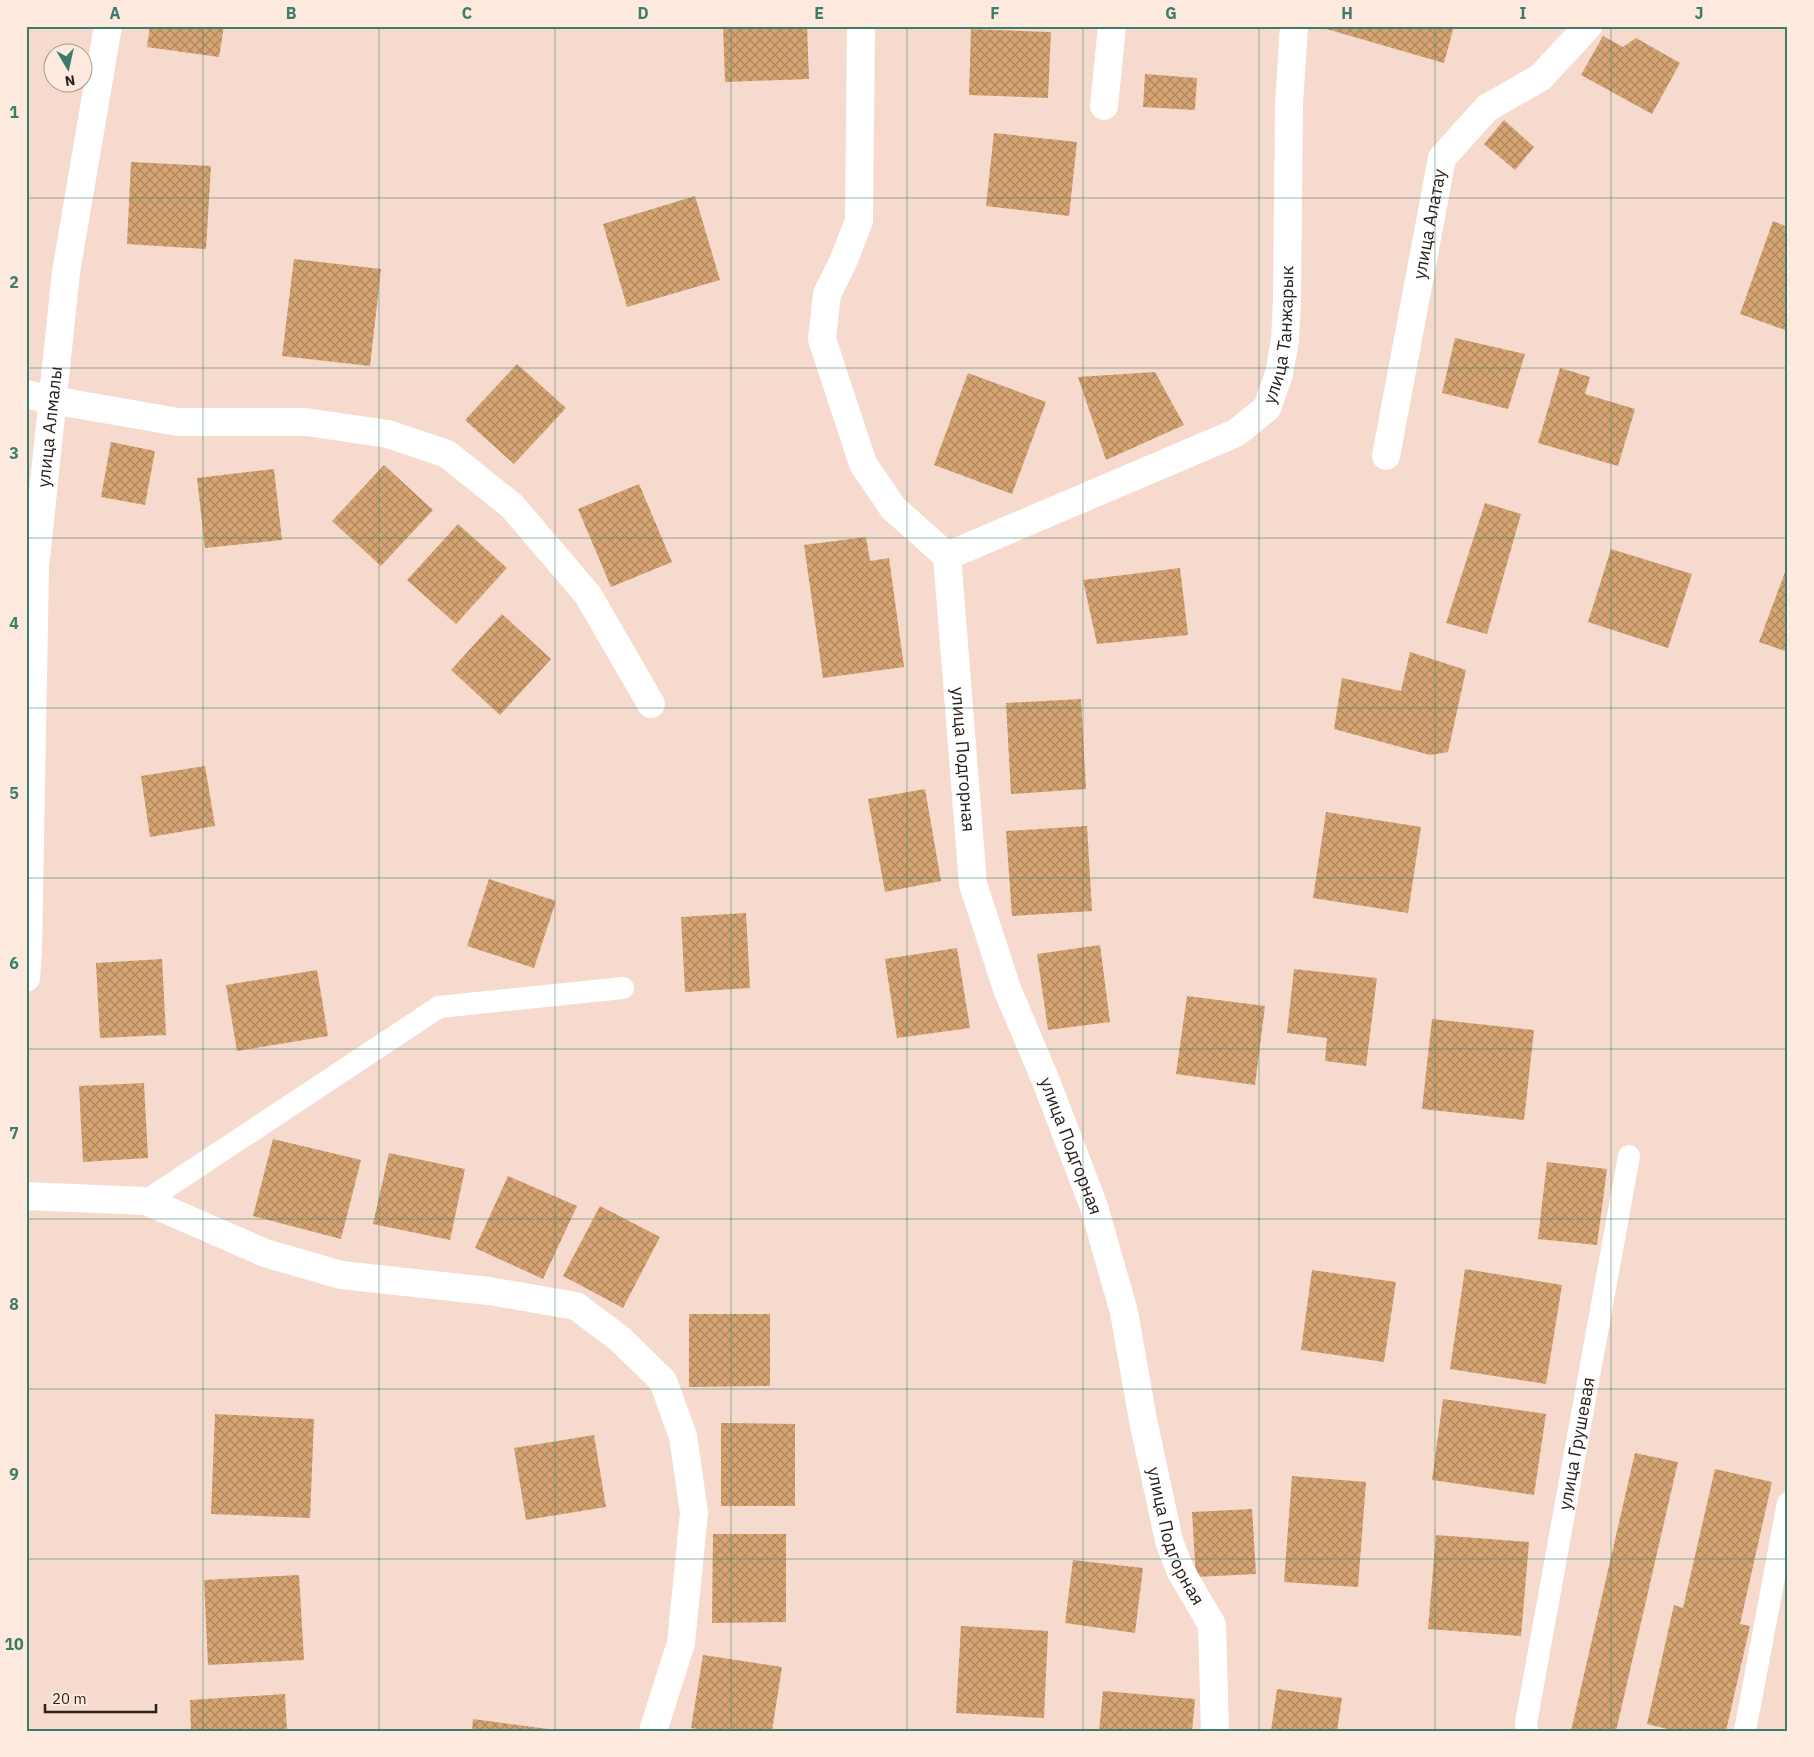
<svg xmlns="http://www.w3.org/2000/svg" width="1814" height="1757" viewBox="0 0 1814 1757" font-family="'IBM Plex Sans',sans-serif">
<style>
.building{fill:url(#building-cross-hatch)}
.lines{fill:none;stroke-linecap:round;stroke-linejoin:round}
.service{stroke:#fff;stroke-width:22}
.minor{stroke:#fff;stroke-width:28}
.grid{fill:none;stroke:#3b7c6b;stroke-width:1;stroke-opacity:0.55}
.labels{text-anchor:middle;stroke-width:4.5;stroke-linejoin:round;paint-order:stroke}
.street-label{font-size:18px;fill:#2a211c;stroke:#fee9de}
.neatline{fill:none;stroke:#3b7c6b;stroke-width:2}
.grid-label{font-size:16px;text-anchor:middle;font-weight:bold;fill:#3b7c6b}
</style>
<defs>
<pattern id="building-cross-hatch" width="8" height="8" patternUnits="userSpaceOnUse" patternTransform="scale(1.25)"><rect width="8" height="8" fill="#d6a573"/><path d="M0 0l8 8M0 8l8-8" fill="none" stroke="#ae865e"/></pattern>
</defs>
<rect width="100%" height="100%" fill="#f5dacd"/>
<g class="building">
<polygon points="150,26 224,26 219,57 147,47"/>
<polygon points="723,26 807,26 809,79 725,82"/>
<polygon points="1316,26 1454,26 1444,63"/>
<polygon points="971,29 1051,32 1048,98 969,95"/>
<polygon points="1603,36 1623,47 1636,38 1680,63 1652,114 1581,75"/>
<polygon points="1145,74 1197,78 1195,110 1143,107"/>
<polygon points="1504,120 1534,147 1515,170 1484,144"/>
<polygon points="994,133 1077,142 1069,216 986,206"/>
<polygon points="131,162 211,166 206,249 127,244"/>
<polygon points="695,196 720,280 627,307 603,224"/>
<polygon points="1773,221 1788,227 1788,331 1740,314"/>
<polygon points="294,259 381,269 370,366 282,356"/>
<polygon points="1455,338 1525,354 1508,409 1442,393"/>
<polygon points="517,364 566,408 514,464 465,420"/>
<polygon points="1560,368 1590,377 1585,394 1635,409 1618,466 1538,443"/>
<polygon points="1155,372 1184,425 1106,460 1078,377"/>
<polygon points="968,373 1046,402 1012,494 934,465"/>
<polygon points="111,442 155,451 145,505 101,497"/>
<polygon points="384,465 433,510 381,566 332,521"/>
<polygon points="274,469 282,540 205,548 197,478"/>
<polygon points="639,484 672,562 611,587 578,509"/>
<polygon points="1485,503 1521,514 1487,634 1446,623"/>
<polygon points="458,524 507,568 456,624 407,580"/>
<polygon points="866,537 870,561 889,558 904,667 823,678 804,545"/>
<polygon points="1611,549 1692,574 1668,648 1588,622"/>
<polygon points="1788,564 1788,652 1759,642"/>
<polygon points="1180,568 1188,635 1097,644 1083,580"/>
<polygon points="502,614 551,659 500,715 451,670"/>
<polygon points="1410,652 1466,670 1448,752 1430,755 1334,729 1342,678 1401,691"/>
<polygon points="1081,699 1086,789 1011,794 1006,703"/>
<polygon points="205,766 215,826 150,837 141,776"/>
<polygon points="925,789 941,881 885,892 868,799"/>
<polygon points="1326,812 1421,827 1408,913 1313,898"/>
<polygon points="1087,826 1092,911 1012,916 1006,831"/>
<polygon points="489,879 556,901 534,968 467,946"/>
<polygon points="746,913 750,988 685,992 681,917"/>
<polygon points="1100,945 1110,1022 1048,1030 1037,954"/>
<polygon points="957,948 970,1028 897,1038 885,959"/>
<polygon points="162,959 166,1035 100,1038 96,963"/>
<polygon points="1294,969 1377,978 1366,1066 1325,1061 1327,1038 1287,1033"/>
<polygon points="317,970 328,1036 237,1051 226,985"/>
<polygon points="1187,996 1265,1006 1255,1085 1176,1074"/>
<polygon points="1432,1019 1534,1030 1524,1120 1422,1109"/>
<polygon points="144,1083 148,1158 83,1162 79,1086"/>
<polygon points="273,1139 361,1160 341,1239 253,1216"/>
<polygon points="389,1153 465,1169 450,1240 373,1224"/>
<polygon points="1547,1162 1607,1169 1597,1245 1538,1239"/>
<polygon points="508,1176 577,1206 543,1279 475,1248"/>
<polygon points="600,1206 660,1237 623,1308 563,1276"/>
<polygon points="1465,1269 1562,1285 1546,1384 1450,1369"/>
<polygon points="1312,1270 1396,1282 1384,1362 1301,1350"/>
<polygon points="689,1314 770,1314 770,1386 689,1387"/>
<polygon points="1443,1399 1546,1414 1534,1495 1432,1480"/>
<polygon points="215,1414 314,1419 310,1518 211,1514"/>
<polygon points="721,1423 795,1424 795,1506 721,1506"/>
<polygon points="594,1435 606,1507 526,1520 514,1448"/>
<polygon points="1635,1453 1678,1462 1616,1731 1571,1731"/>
<polygon points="1715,1469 1772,1482 1740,1624 1750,1626 1726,1731 1676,1731 1647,1724 1674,1605 1683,1608"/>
<polygon points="1292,1476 1366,1482 1358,1587 1284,1582"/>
<polygon points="1252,1509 1256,1574 1196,1577 1192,1512"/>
<polygon points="713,1534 786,1534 786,1622 712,1623"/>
<polygon points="1436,1535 1529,1542 1521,1636 1428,1629"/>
<polygon points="1073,1560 1143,1568 1135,1633 1065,1623"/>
<polygon points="299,1575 304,1660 208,1665 204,1580"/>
<polygon points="961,1626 1048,1631 1044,1718 956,1713"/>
<polygon points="703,1655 782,1667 772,1731 709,1731 691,1728"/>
<polygon points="1277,1689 1342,1698 1337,1731 1271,1731"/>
<polygon points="1103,1691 1195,1699 1192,1731 1099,1731"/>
<polygon points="285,1694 287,1731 191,1731 190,1700"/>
<polygon points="473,1719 556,1730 556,1731 472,1731"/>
</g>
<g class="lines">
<g class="service">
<polyline points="146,1201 439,1007 623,988"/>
<path id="s1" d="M 1527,1731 L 1526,1723 L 1629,1156"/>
<polyline points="1745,1731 1788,1503"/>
</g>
<g class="minor">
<polyline points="861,26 859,221 843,262 827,294 822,339 863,464 893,508 947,556"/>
<polyline points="1104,106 1112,26"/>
<polyline points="26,394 52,400 178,422 306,422 388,434 447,454 512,506 588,595 651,704"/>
<path id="s2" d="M 1386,456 L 1442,158 L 1487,108 L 1541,77 L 1588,26"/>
<path id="s3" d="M 947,556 L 973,884 L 1007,989 L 1046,1081 L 1094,1207 L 1124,1312 L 1143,1420 L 1169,1541 L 1180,1570 L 1212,1625 L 1215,1731"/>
<path id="s4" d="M 947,556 L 1236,433 L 1267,408 L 1279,374 L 1285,340 L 1287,299 L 1289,104 L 1294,26"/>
<path id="s5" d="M 26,978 L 28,951 L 35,568 L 66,272 L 108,26"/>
<polyline points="26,1196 146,1201 265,1253 341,1275 489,1291 576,1306 620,1339 663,1381 683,1436 694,1513 681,1643 653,1731"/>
</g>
</g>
<path class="grid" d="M 203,26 L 203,1731M 379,26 L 379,1731M 555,26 L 555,1731M 731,26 L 731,1731M 907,26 L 907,1731M 1083,26 L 1083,1731M 1259,26 L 1259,1731M 1435,26 L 1435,1731M 1611,26 L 1611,1731M 26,198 L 1788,198M 26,368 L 1788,368M 26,538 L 1788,538M 26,708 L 1788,708M 26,878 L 1788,878M 26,1049 L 1788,1049M 26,1219 L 1788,1219M 26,1389 L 1788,1389M 26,1559 L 1788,1559"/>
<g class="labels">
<g class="street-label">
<text dy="6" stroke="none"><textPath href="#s2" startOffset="236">улица Алатау</textPath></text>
<text dy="6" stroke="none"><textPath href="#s4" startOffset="429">улица Танжарык</textPath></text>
<text dy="6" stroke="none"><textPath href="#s5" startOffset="552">улица Алмалы</textPath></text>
<text dy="6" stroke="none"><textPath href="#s3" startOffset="204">улица Подгорная</textPath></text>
<text dy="6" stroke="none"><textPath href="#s3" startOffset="609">улица Подгорная</textPath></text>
<text dy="6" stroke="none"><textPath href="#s1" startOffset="292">улица Грушевая</textPath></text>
<text dy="6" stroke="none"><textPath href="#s3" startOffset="1014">улица Подгорная</textPath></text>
</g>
</g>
<rect width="1814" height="1757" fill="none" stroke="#fee9de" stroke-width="55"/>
<g transform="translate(68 68) rotate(171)"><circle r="24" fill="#fee9de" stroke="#a99990"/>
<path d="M0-4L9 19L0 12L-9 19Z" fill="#3b7c6b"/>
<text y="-8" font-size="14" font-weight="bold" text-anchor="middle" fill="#2a211c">N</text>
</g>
<path d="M45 1704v8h111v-8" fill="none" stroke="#2a211c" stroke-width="2.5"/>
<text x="52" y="1704" font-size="15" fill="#2a211c" stroke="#fee9de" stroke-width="4" paint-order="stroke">20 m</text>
<rect x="28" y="28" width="1758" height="1702" class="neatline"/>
<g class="grid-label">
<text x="115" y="19">A</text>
<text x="291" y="19">B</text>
<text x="467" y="19">C</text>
<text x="643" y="19">D</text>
<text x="819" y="19">E</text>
<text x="995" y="19">F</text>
<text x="1171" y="19">G</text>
<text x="1347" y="19">H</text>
<text x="1523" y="19">I</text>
<text x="1699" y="19">J</text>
<text x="14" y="118">1</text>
<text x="14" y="288">2</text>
<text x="14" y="459">3</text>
<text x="14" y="629">4</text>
<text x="14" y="799">5</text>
<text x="14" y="969">6</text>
<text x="14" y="1139">7</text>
<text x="14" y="1310">8</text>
<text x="14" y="1480">9</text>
<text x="14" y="1650">10</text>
</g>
</svg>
